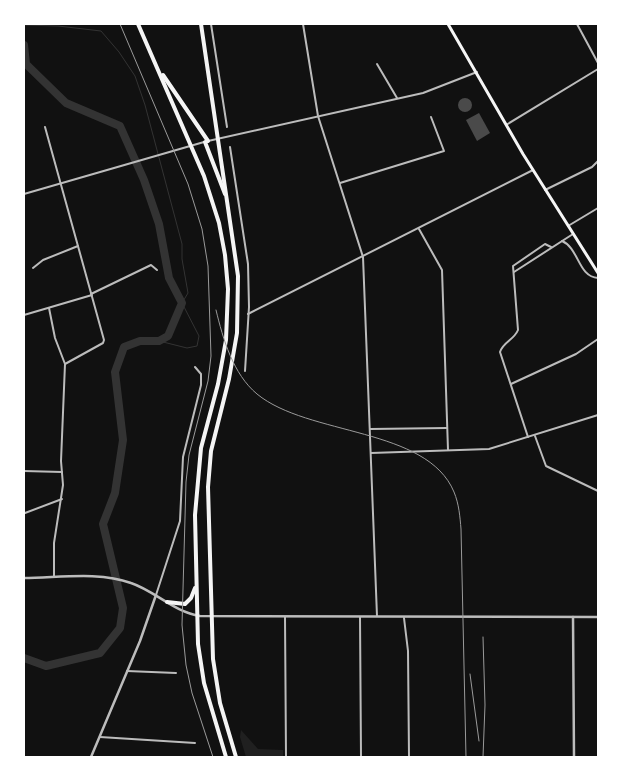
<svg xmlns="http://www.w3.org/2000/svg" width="622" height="781" viewBox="0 0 622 781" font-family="'Fira Sans Condensed',sans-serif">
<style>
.green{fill:#202020}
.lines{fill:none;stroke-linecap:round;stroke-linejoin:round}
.stream{stroke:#333;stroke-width:1}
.river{stroke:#333;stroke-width:8}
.building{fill:#4a4a4a}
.minor{stroke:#bcbcbc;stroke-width:2}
.tertiary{stroke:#bcbcbc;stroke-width:2.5}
.secondary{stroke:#f5f5f5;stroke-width:3}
.trunk{stroke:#f5f5f5;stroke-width:4}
.rail{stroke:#9a9a9a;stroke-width:1}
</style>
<rect width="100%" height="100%" fill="#111"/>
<polygon class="green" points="241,730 258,749 283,750 283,757 246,757 240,737"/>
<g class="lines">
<polyline class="stream" points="24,25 58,26 101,31 119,52 135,76 145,105 182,244 182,259 188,293 182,303 199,336 197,346 187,348 159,341"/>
<polyline class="river" points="24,45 26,64 66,103 120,126 144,180 159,224 169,278 182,303 168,336 159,341 140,341 124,347 115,372 123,440 115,493 103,524 123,608 120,628 100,653 46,666 24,658"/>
</g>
<g class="building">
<circle cx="465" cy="105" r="7"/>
<polygon points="479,113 490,133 477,141 466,120"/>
</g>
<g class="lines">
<g class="minor">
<polyline points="211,24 227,127"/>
<polyline points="303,24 318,116 363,257 377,616"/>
<polyline points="577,24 598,63"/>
<polyline points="377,64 397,98"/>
<polyline points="506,125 598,69"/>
<polyline points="45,127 104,340 103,343 65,364 61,461 63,485 54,543 54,576"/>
<polyline points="208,141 423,93 477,72"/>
<polyline points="230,147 248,264 249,307 245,371"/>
<polyline points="340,183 444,151 431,117"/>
<polyline points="545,190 592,167 598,161"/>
<polyline points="24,194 204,142"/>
<polyline points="568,226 598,208"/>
<polyline points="419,229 442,270 448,450"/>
<path d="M 562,241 C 579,248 578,277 598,278"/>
<polyline points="33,268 43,260 78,246"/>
<polyline points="514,272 573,234"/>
<polyline points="91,294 151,265 157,270"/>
<polyline points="49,308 55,338 65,364"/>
<polyline points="248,314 533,170"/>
<polyline points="24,315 92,295"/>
<polyline points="511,384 576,354 598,339"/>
<polyline points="370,429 447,428"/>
<polyline points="535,436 546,466 598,491"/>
<path d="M 528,437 L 500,352 C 503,342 514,340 518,330 L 513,266 L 545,244 L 551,247"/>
<polyline points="371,453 489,449 598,415"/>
<polyline points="24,471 62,472"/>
<polyline points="25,513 62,499"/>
<polyline points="156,595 180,521 183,457 201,385 201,374 195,367"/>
<polyline points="285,617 286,757"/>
<polyline points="360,617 361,757"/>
<polyline points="404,618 408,651 409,757"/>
<polyline points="127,671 176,673"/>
<polyline points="100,737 195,743"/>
</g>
<g class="tertiary">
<path d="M 24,578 C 57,578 99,571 131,583 C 155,591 174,612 200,616 L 598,617"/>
<polyline points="573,617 574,757"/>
<polyline points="91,757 140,641 156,595"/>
</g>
<polyline class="secondary" points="448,24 523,154 598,273"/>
<g class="trunk">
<polyline points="138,24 204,176 219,223 225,255 228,289 226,340 218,384 201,448 195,515 198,644 204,683 226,757"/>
<polyline points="201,24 238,276 237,333 229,379 211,451 208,487 213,659 220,703 236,757"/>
<polyline points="163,75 208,141"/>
<polyline points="205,142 225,194"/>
<polyline points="167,602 185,604 191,598 195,588"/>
</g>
<g class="rail">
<polyline points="120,24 188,184 202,229 208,266 211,356 208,381 189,455 186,482 182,625 186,665 192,693 213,757"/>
<path d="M 216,310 C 223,339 233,374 257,394 C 308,436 427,427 454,492 C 459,504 460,517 461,529 L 466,757"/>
<polyline points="470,674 479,741"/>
<polyline points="483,757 485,705 483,637"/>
</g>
</g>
<rect width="622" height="781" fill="none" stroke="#ffffff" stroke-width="50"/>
</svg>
